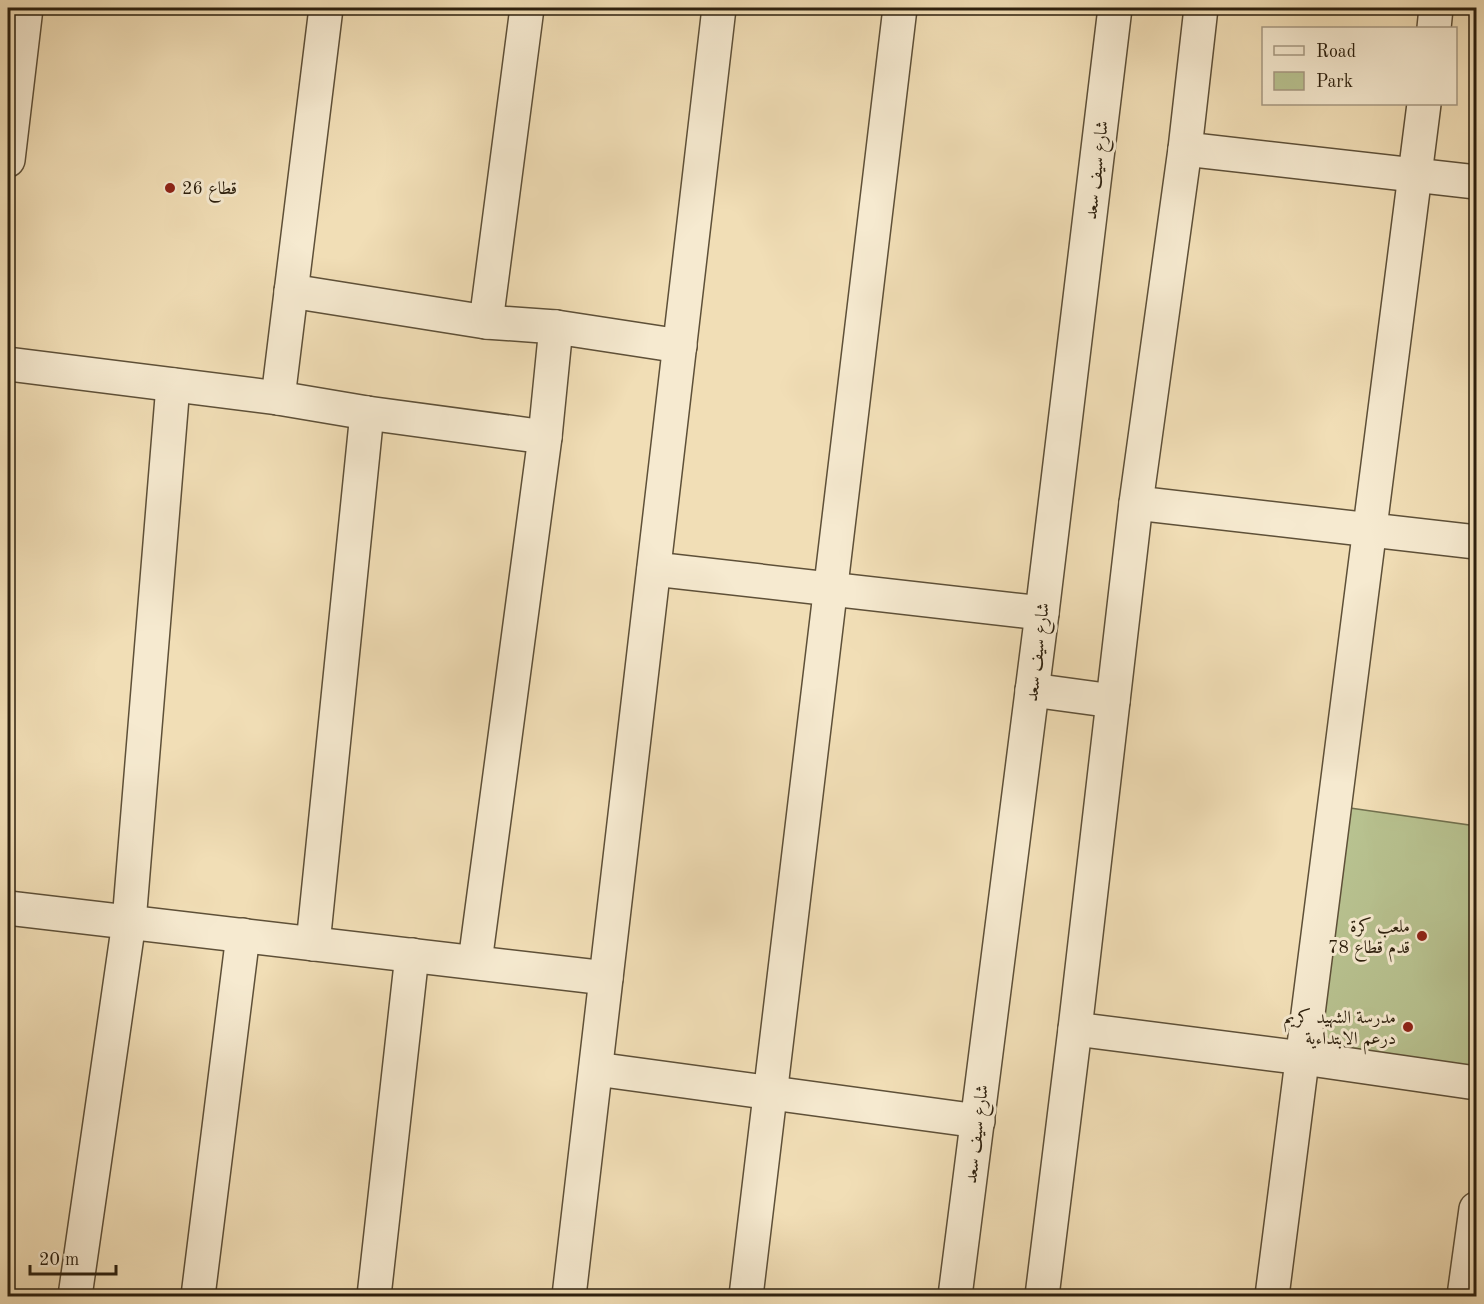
<svg xmlns="http://www.w3.org/2000/svg" width="1484" height="1304" viewBox="0 0 1484 1304" font-family="'Old Standard TT',Amiri,serif">
<style>
.green{fill:#b8c290;stroke:#72714f;stroke-width:1.5}
.lines{fill:none;stroke-linecap:round;stroke-linejoin:round}
.minor-casing{stroke:#5e5038;stroke-width:36}
.tertiary-casing{stroke:#5e5038;stroke-width:36}
.minor{stroke:#f6ead0;stroke-width:33}
.tertiary{stroke:#f6ead0;stroke-width:33}
.poi-dot{fill:#8f2418;stroke:#f6ead0;stroke-width:2}
.labels{text-anchor:middle;stroke-width:6;stroke-linejoin:round;paint-order:stroke}
.street-label{font-size:18px;fill:#2d200e;stroke:#f6ead0}
.poi-label{font-size:18px;fill:#2d200e;stroke:#f6ead0;text-anchor:end}
</style>
<rect width="100%" height="100%" fill="#f1deb6"/>
<filter id="stains"><feTurbulence type="fractalNoise" baseFrequency=".00333" numOctaves="4"/><feColorMatrix values="0 0 0 0 .2 0 0 0 0 .09 0 0 0 0 .02 0 0 0 .5 -.17"/></filter>
<radialGradient id="worn" r=".72"><stop offset=".6" stop-color="#630" stop-opacity="0"/><stop offset="1" stop-color="#630" stop-opacity=".3"/></radialGradient>
<polygon class="green" points="1343,807 1476,826 1476,1083 1303,1058"/>
<g class="lines">
<defs>
<g id="minor">
<polyline points="1434,28 1436,8"/>
<polyline points="1185,149 1476,182"/>
<polyline points="8,160 26,8"/>
<polyline points="291,291 486,322 556,327 680,346"/>
<polyline points="486,322 527,8"/>
<polyline points="8,364 278,398 367,413 545,437"/>
<polyline points="278,398 326,8"/>
<polyline points="1136,503 1476,542"/>
<polyline points="654,569 1042,613"/>
<polyline points="8,908 606,978"/>
<polyline points="313,944 367,413"/>
<polyline points="475,962 545,437 556,327"/>
<polyline points="1075,1029 1303,1058 1476,1083"/>
<polyline points="596,1069 978,1121"/>
<polyline points="75,1296 129,922 173,385"/>
<polyline points="198,1296 243,935"/>
<polyline points="374,1296 412,955"/>
<polyline points="569,1296 719,8"/>
<polyline points="746,1296 900,8"/>
<polyline points="1272,1296 1424,104"/>
<polyline points="1464,1296 1476,1209"/>
</g>
<g id="tertiary">
<polyline points="1032,690 1113,701"/>
<polyline points="955,1296 1042,613 1115,8"/>
<polyline points="1042,1296 1075,1029 1136,503 1185,149 1201,8"/>
</g>
</defs>
<use href="#minor" class="minor-casing"/>
<use href="#tertiary" class="tertiary-casing"/>
<use href="#minor" class="minor"/>
<use href="#tertiary" class="tertiary"/>
</g>
<g class="poi-dot">
<circle cx="170" cy="188" r="6"/>
<circle cx="1422" cy="936" r="6"/>
<circle cx="1408" cy="1027" r="6"/>
</g>
<g class="labels">
<g class="street-label">
<text transform="translate(1096 170) rotate(-83)" y="6">شارع سيف سعد</text>
<text transform="translate(1037 652) rotate(-83)" y="6">شارع سيف سعد</text>
<text transform="translate(976 1134) rotate(-83)" y="6">شارع سيف سعد</text>
</g>
<g class="poi-label">
<text x="182" y="194" text-anchor="start">قطاع 26</text>
<text x="1410" y="932">ملعب كرة<tspan x="1410" dy="21">قدم قطاع 78</tspan></text>
<text x="1396" y="1023">مدرسة الشهيد كريم<tspan x="1396" dy="21">درعم الابتداءية</tspan></text>
</g>
</g>
<rect width="1484" height="1304" fill="none" stroke="#f1deb6" stroke-width="30"/>
<rect x="9" y="9" width="1466" height="1286" fill="none" stroke="#2d200e" stroke-width="3"/>
<rect x="15" y="15" width="1454" height="1274" fill="none" stroke="#2d200e" stroke-width="1.5"/>
<rect x="1262" y="27" width="195" height="78" fill="#f6ead0" stroke="#a69982" stroke-width="1.5"/>
<rect x="1274" y="46" width="30" height="9" fill="#f6ead0" stroke="#a69982" stroke-width="1.5"/>
<text x="1316" y="57" font-size="18" fill="#2d200e">Road</text>
<rect x="1274" y="72" width="30" height="18" fill="#b8c290" stroke="#a69982" stroke-width="1.5"/>
<text x="1316" y="87" font-size="18" fill="#2d200e">Park</text>
<path d="M30 1265v9h86v-9" fill="none" stroke="#2d200e" stroke-width="3"/>
<text x="39" y="1265" font-size="18" fill="#2d200e" stroke="#f6ead0" stroke-width="4.5" paint-order="stroke">20 m</text>
<rect width="100%" height="100%" filter="url(#stains)"/>
<rect width="100%" height="100%" fill="url(#worn)"/>
</svg>
